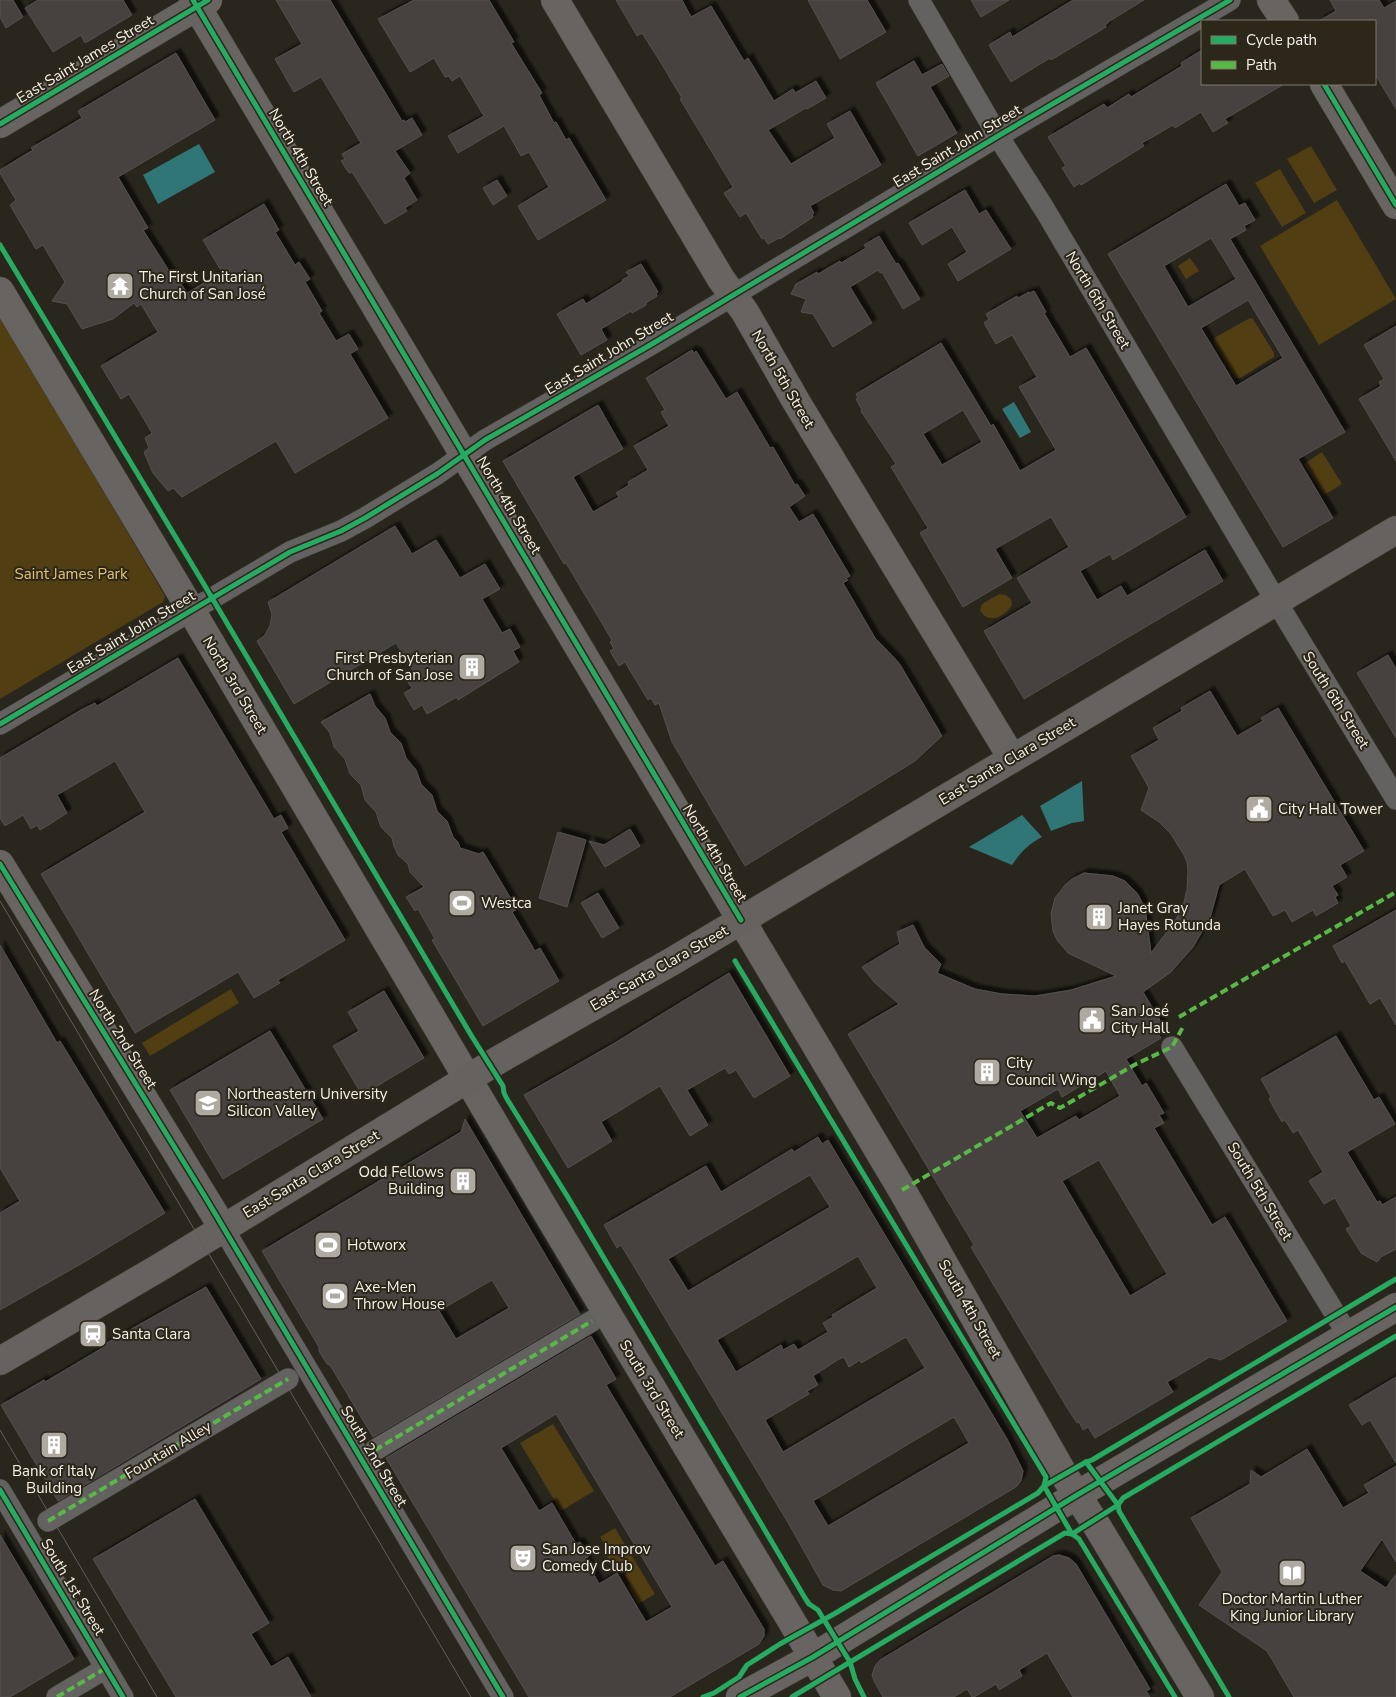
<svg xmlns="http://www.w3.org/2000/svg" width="1396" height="1697" viewBox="0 0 1396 1697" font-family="'Nunito Sans',sans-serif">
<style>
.green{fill:#513e12}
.water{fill:#317676}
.building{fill:#464341;stroke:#54504e;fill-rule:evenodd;filter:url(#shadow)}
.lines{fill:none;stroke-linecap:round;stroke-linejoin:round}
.street-casing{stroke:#45423b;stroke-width:22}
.secondary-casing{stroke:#45423b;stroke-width:29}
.primary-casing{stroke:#45423b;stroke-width:29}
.street{stroke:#646260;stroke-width:21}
.secondary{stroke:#676461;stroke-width:28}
.primary{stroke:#65625f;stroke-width:28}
.tram{stroke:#62605b;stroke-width:1}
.quiet{stroke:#58b947;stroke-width:4;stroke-dasharray:8 4;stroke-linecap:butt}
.cycleway-casing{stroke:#2d271a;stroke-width:8}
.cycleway{stroke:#26ab63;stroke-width:5}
.labels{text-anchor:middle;stroke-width:4;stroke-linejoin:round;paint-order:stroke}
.street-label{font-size:15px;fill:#f5f1e9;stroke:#2d271a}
.poi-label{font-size:15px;fill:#f5f1e9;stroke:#2d271a;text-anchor:start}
.park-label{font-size:15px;fill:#e5c275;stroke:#2d271a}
</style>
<defs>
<filter id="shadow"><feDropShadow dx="4.5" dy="-4.5" stdDeviation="1" flood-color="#0009"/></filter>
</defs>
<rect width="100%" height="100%" fill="#29261e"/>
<g class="green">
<polygon points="1311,146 1337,190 1314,203 1287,159"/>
<polygon points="1280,169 1306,213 1282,227 1255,183"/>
<polygon points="1337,200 1396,299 1319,345 1260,246"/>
<polygon points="1190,258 1199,271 1186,279 1178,266"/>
<polygon points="0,316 165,596 163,602 0,699"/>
<polygon points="1250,318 1253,319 1274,353 1274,357 1240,378 1235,378 1214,343 1214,338"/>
<polygon points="1322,452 1342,484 1324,495 1304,464"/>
<path d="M 999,594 L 1006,595 L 1011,599 L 1012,605 C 1005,617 988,625 980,610 L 982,604 Z"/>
<polygon points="231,989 239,1003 150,1056 142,1043"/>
<polygon points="553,1424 594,1491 561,1511 520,1443"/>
<polygon points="615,1528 655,1594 638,1604 628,1586 630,1585 624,1575 628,1573 621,1561 616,1563 614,1561 611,1563 607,1557 610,1555 600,1537"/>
</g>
<g class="water">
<polygon points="199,144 215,172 158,204 143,175"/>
<polygon points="1014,402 1031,432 1020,438 1002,409"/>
<polygon points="1082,781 1084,821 1072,823 1051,831 1040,806"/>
<path d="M 1022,815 L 1042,837 C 1028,844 1020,853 1012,865 L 969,847 Z"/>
</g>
<g class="building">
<polygon points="0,0 13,0 23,17 6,28 0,17"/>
<polygon points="38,0 123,0 132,15 85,43 81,35 53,52 25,8"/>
<polygon points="276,0 330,0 402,121 404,120 405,122 412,118 422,135 395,151 410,173 404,178 417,200 405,208 407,211 385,224 352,172 349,173 341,161 345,159 342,154 361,143 321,77 294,92 275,59 302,44"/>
<polygon points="414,0 489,0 514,42 511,43 542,93 539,95 554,123 556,122 566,140 569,138 606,200 538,240 518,206 549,187 529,152 521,156 504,126 458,153 448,136 484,116 460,76 452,81 449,76 445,77 434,58 410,72 378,19"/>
<polygon points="616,0 682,0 691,17 711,6 744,61 748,58 774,101 793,89 795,93 816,81 826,98 807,109 806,108 768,130 791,164 835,138 827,124 850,111 881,165 810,206 814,213 812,215 813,217 780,239 779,238 768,244 764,238 762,239 746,213 740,217 724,193 733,187 680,99 682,98 658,58 642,33 637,36"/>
<polygon points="808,0 867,0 886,32 840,59"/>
<polygon points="971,0 1009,0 981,17"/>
<polygon points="1073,0 1144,0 1108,22 1108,23 1105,25 1106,27 1051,60 1050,58 1011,82 989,45 1010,32 1012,37"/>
<polygon points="1330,0 1379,0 1384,8 1396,1 1396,109 1375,74 1375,21 1319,21 1336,11"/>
<polygon points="1202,50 1202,84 1284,84 1225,119 1228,123 1213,132 1201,112 1175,128 1173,125 1142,143 1144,146 1081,185 1080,183 1074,187 1062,168 1066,166 1048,137 1104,104 1107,108 1129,94 1131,97 1182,66 1181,63"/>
<polygon points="176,53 215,120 118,177 148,228 143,230 178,285 181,284 187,293 222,272 203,240 264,204 279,230 275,232 295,265 299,262 310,279 305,282 322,311 319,313 336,341 349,334 358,349 350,354 388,418 295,473 276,441 182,497 173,488 168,491 153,473 144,452 149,448 145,438 152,433 129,394 121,399 101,366 158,332 141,304 137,307 134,303 113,319 82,329 67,304 52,301 65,282 43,245 36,249 10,205 16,200 0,173 0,170 33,150 31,148 82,118 78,111"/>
<polygon points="914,61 922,75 942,64 949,76 930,87 957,133 918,156 876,83"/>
<polygon points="497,180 507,196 493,205 483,188"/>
<path d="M 1226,184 L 1239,206 L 1245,203 L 1255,220 L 1244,226 L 1246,230 L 1230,239 L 1345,432 L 1298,459 L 1333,518 L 1283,547 L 1108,254 ZM 1211,238 L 1236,279 L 1188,307 L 1164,266 ZM 1248,300 L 1283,358 L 1236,386 L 1201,328 Z"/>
<polygon points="965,190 979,214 986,210 1011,249 958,281 948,264 967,252 952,227 922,245 909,223"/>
<polygon points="879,236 896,264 898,263 920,299 903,309 882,272 880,273 878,270 850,287 872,323 833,347 813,314 801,312 806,299 791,294 796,284 817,272 818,274 840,261 841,263 866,248 864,245"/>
<polygon points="641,264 658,292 656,293 657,296 646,303 646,305 632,313 631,311 601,329 607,340 581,355 557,314 583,299 586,304 623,281 622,280 629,276 626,272"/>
<path d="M 1034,291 L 1046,312 L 1044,313 L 1070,357 L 1086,348 L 1186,517 L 1113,560 L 1110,554 L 1080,571 L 1097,600 L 1121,586 L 1127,596 L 1205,550 L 1223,581 L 1024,699 L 984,631 L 1032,603 L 1017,578 L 1069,547 L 1051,517 L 995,549 L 1012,578 L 963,607 L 920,533 L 928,528 L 891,467 L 896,464 L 861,411 L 862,410 L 856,399 L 858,398 L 856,394 L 941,343 L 991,426 L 993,424 L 1020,471 L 1056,450 L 1019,387 L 1037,377 L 1012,335 L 996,344 L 984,323 L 989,319 L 986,314 L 1017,296 L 1018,298 L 1029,292 L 1030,293 ZM 963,410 L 982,442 L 942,465 L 923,434 Z"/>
<polygon points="1396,326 1396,461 1359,399 1381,386 1379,382 1384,379 1364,345"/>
<polygon points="692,350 694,353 696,351 726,399 737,392 770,448 773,447 795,485 797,484 805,496 789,507 799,522 813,514 850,576 846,578 848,580 843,583 875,638 899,663 942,736 915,761 745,866 672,742 659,703 655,705 651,698 648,700 625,662 619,666 610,651 614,649 610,642 612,640 566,563 564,564 503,461 598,405 623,449 573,477 593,512 619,497 616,493 629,485 628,482 648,470 634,446 669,426 661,412 665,410 646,378"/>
<polygon points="395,526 412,554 436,540 460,578 485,564 500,589 482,599 502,633 510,629 520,647 513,651 519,662 458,700 457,697 427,714 422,705 414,710 404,693 412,688 405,678 414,673 396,643 294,704 257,641 264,636 270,626 272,614 268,602"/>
<polygon points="1388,655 1396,669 1396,738 1357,673"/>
<polygon points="178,658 274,819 281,815 288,828 281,832 345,940 278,980 280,983 254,998 238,972 135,1033 41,874 145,812 115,761 57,795 67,813 50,824 40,830 37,825 31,829 23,815 5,826 0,818 0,758 81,710 95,703 97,706"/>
<path d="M 1210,691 L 1237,736 L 1263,721 L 1261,718 L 1278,708 L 1364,851 L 1340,865 L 1347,877 L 1332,886 L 1338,895 L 1335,897 L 1338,903 L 1316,916 L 1313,910 L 1292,922 L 1285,910 L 1273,916 L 1245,869 L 1219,885 L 1210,918 L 1193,947 L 1171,972 L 1143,992 L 1164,1027 L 1157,1032 L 1161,1038 L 1126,1059 L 1142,1086 L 1146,1083 L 1164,1113 L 1159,1115 L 1164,1123 L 1154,1128 L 1212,1225 L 1225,1217 L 1287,1321 L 1221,1360 L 1210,1357 L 1167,1382 L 1173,1392 L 1095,1438 L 1088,1427 L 1083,1430 L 1079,1422 L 1077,1423 L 1066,1406 L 971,1247 L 974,1245 L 848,1034 L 899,1004 L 875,983 L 862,967 L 900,944 L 897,932 L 913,925 L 924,947 L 941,964 L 937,973 L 975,989 L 1002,994 L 1035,996 L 1071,990 L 1116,976 L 1068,953 L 1057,940 L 1053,931 L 1051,914 L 1055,898 L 1065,885 L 1072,879 L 1084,873 L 1113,876 L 1125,881 L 1137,893 L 1145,908 L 1151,953 L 1175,921 L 1183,906 L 1187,890 L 1188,871 L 1187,862 L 1184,855 L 1171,834 L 1159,822 L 1141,810 L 1149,788 L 1131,756 L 1159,740 L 1153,728 L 1182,711 L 1181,708 ZM 1106,1071 L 1120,1096 L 1079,1120 L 1076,1116 L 1037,1138 L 1020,1111 L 1058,1089 L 1062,1097 ZM 1099,1160 L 1167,1274 L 1130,1296 L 1062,1181 Z"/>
<polygon points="370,694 375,706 385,718 390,732 401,743 406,758 416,770 421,784 432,795 437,811 447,821 453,837 458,842 460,848 479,854 483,852 517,909 512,912 535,951 540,948 559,981 483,1026 432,940 435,939 418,909 415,911 406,897 424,887 410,872 408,864 398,855 394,846 392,838 381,827 376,812 365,800 361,785 350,774 345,759 334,747 330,733 321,722"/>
<polygon points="630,829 640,846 605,867 589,841 604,845"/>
<polygon points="558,832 586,840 567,907 539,898"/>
<polygon points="598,893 619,928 602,938 581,903"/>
<polygon points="1396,910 1396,1025 1380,998 1370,1004 1345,961 1342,963 1333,946"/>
<polygon points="0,945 57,1043 60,1041 165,1213 86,1261 0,1310 0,1213 20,1201 0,1168"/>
<polygon points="729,973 790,1076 754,1098 736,1070 729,1074 725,1068 687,1090 708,1125 690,1136 660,1086 601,1122 612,1141 568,1168 524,1095 613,1044"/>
<polygon points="384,991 424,1058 362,1095 333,1046 359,1031 348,1012"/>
<polygon points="270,1031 323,1119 223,1179 170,1090"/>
<polygon points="1336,1036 1374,1100 1379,1097 1395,1124 1347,1152 1377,1202 1380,1201 1382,1205 1396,1197 1396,1249 1381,1257 1377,1262 1361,1253 1346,1229 1351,1226 1335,1198 1324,1204 1309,1181 1323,1172 1298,1130 1293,1133 1285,1120 1282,1122 1269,1099 1271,1097 1261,1079"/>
<path d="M 465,1119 L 580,1314 L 373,1437 L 330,1365 L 327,1364 L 319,1351 L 319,1347 L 262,1251 L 461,1132 ZM 492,1280 L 509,1308 L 456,1339 L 439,1311 Z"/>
<path d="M 818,1137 L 822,1144 L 828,1140 L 1007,1439 L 1023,1471 L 1021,1481 L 1016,1487 L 841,1591 L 833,1590 L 823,1585 L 790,1526 L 635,1268 L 621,1245 L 617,1248 L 604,1225 L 706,1166 L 721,1192 L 792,1149 L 794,1152 ZM 810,1175 L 830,1207 L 688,1291 L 668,1259 ZM 858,1256 L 877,1288 L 832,1315 L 833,1317 L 823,1323 L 828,1332 L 798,1350 L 794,1344 L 783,1350 L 781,1345 L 736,1372 L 717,1340 ZM 906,1337 L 925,1368 L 783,1452 L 765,1420 L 809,1394 L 807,1391 L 818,1385 L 813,1376 L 839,1359 L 844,1357 L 849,1367 L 860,1360 L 861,1363 ZM 954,1417 L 969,1443 L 828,1526 L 813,1501 Z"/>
<polygon points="206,1287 261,1379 58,1501 1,1405 44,1380 45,1382 104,1347 103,1345"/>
<path d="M 591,1336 L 616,1379 L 606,1385 L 715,1566 L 723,1561 L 764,1629 L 764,1636 L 759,1644 L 670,1697 L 529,1697 L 386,1458 ZM 556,1414 L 672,1607 L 646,1622 L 617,1573 L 599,1584 L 585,1558 L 589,1556 L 580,1542 L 576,1544 L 552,1503 L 539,1511 L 501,1448 Z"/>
<polygon points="1396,1377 1396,1463 1370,1420 1362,1425 1349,1405"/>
<polygon points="1307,1449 1343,1508 1369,1493 1364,1485 1396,1466 1396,1562 1382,1539 1360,1571 1386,1588 1396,1574 1396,1697 1294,1697 1267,1651 1199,1605 1222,1572 1191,1518 1250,1484 1251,1470 1261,1477"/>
<polygon points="195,1499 269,1623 251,1634 271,1667 288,1657 311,1697 176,1697 93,1559"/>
<polygon points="0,1535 74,1659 10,1697 0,1697"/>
<polygon points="1059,1555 1069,1558 1076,1564 1150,1689 1146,1691 1150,1697 1073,1697 1047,1653 1019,1670 1022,1676 999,1690 996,1684 974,1697 972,1697 967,1689 954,1697 883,1697 874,1681 872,1675 875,1666 880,1660 1053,1556"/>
</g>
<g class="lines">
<defs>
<g id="street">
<polyline points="919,0 998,136 1045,210 1276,601 1396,799"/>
<polyline points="0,724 290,552 341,531 365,518 437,474 485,440 652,344 998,136 1230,0"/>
<polyline points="1172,1047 1348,1335"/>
<polyline points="223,1228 503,1697"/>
<polyline points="375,1450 592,1321"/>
<polyline points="0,1490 123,1697"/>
<polyline points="48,1521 288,1379"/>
<polyline points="57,1697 106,1668"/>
</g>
<g id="secondary">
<polyline points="193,0 902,1190 1064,1475 1097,1526 1200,1697"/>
<polyline points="555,0 721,279 745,312 797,403 1012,758"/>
<polyline points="1271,0 1285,21"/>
<polyline points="1324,84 1396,205"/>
<polyline points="0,124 208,0"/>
<polyline points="0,291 178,588 547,1213 837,1697"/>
<polyline points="0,864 223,1228"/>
<polyline points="740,1697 813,1657 1077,1495 1396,1307"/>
</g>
<polyline id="primary" points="0,1361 162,1266 500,1059 671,962 1396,530"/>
</defs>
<use href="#street" class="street-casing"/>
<use href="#secondary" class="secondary-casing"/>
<use href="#primary" class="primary-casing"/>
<use href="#street" class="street"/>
<use href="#secondary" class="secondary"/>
<use href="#primary" class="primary"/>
<g class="tram">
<polyline points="0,901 471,1697"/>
<polyline points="0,1430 157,1697"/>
</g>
<g class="quiet">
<polyline points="1179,1017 1396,892"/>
<polyline points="902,1190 1051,1103 1060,1108 1136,1064 1172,1047 1184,1025"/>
<polyline points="375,1450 592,1321"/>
<polyline points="48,1521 288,1379"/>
<polyline points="57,1697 106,1668"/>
</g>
<defs>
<g id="cycleway">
<polyline points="193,0 741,920"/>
<polyline points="1324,84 1396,205"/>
<polyline points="0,124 208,0"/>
<polyline points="0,245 202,581 471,1035 503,1086 504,1093 507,1099 569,1199 805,1598 809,1604 818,1610 850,1662 855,1679 864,1697"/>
<polyline points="0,724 290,552 341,531 365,518 437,474 485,440 652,344 998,136 1230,0"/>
<polyline points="0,864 204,1195 503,1697"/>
<polyline points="735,961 1046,1477 1044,1486 1072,1534 1079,1539 1175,1697"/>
<polyline points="1086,1462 1118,1505 1119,1511 1229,1697"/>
<polyline points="0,1490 123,1697"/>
<polyline points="703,1697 714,1693 739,1677 747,1665 780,1644 834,1614 1038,1493 1044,1486 1086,1462 1092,1460 1396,1279"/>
<polyline points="740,1697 813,1657 1077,1495 1396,1307"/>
<polyline points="792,1697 1065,1533 1072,1534 1118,1505 1123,1498 1396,1336"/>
</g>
</defs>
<use href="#cycleway" class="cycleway-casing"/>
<use href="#cycleway" class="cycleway"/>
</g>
<defs>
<symbol id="temple-square" viewBox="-11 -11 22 22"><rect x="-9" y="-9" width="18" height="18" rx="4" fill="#aeaaa2" stroke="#2d271a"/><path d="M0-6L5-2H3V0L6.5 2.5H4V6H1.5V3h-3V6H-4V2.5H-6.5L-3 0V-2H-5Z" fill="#fff"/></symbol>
<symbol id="building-square" viewBox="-11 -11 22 22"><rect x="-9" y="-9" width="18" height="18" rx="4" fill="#aeaaa2" stroke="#2d271a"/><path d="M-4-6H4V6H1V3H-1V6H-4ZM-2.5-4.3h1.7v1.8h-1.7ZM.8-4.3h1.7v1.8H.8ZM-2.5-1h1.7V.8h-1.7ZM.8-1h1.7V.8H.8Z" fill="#fff"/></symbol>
<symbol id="civic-square" viewBox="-11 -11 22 22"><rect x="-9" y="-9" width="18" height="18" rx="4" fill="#aeaaa2" stroke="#2d271a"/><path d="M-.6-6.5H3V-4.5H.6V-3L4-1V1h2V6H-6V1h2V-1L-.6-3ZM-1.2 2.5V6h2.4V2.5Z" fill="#fff"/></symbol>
<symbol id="stadium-square" viewBox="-11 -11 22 22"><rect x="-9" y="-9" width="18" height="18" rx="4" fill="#aeaaa2" stroke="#2d271a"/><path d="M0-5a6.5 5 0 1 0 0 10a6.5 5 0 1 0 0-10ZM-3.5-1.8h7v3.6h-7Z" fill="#fff"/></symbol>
<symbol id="university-square" viewBox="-11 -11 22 22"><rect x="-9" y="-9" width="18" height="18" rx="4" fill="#aeaaa2" stroke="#2d271a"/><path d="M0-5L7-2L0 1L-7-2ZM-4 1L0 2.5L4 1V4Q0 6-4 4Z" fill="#fff"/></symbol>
<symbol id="station-square" viewBox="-11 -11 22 22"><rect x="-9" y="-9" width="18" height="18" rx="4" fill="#aeaaa2" stroke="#2d271a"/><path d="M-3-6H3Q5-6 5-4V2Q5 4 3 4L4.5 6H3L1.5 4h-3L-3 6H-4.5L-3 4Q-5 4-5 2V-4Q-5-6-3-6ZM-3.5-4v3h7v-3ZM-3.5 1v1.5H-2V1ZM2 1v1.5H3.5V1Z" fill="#fff"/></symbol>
<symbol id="theatre-square" viewBox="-11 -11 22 22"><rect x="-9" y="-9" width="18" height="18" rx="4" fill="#aeaaa2" stroke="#2d271a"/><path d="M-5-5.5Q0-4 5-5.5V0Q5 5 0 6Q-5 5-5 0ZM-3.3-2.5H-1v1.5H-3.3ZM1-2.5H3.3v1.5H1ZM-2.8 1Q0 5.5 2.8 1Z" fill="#fff"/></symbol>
<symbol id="library-square" viewBox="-11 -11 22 22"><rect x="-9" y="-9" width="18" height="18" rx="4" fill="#aeaaa2" stroke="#2d271a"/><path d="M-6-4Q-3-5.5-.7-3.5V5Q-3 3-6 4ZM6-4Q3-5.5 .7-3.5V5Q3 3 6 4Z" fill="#fff"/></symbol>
</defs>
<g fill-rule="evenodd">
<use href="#temple-square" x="104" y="270" width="32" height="32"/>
<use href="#building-square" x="456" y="651" width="32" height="32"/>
<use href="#civic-square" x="1243" y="793" width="32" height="32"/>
<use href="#stadium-square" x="446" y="887" width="32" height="32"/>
<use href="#building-square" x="1083" y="901" width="32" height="32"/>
<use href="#civic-square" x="1076" y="1004" width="32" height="32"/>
<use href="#building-square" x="971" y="1056" width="32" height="32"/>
<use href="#university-square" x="192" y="1087" width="32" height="32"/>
<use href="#building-square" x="447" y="1165" width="32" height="32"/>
<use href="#stadium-square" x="312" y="1229" width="32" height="32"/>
<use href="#stadium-square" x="319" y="1280" width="32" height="32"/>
<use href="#station-square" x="77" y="1318" width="32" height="32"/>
<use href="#building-square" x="38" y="1429" width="32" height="32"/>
<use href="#theatre-square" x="507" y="1542" width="32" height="32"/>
<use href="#library-square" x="1276" y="1557" width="32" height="32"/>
</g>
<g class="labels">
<g class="street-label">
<text transform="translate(85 59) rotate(-31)" y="5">East Saint James Street</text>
<text transform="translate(957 146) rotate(-31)" y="5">East Saint John Street</text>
<text transform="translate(301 157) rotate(59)" y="5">North 4th Street</text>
<text transform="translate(1098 300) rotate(59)" y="5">North 6th Street</text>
<text transform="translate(609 353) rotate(-31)" y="5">East Saint John Street</text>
<text transform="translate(783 379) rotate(60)" y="5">North 5th Street</text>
<text transform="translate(509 505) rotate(59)" y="5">North 4th Street</text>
<text transform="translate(131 632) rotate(-31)" y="5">East Saint John Street</text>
<text transform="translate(235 685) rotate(59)" y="5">North 3rd Street</text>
<text transform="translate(1336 700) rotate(58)" y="5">South 6th Street</text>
<text transform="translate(1007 761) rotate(-31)" y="5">East Santa Clara Street</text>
<text transform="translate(715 853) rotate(59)" y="5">North 4th Street</text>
<text transform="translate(659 968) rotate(-30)" y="5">East Santa Clara Street</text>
<text transform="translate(123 1039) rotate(58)" y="5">North 2nd Street</text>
<text transform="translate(311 1174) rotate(-31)" y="5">East Santa Clara Street</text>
<text transform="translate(1260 1191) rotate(59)" y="5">South 5th Street</text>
<text transform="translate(970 1309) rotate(60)" y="5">South 4th Street</text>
<text transform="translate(652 1389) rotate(59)" y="5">South 3rd Street</text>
<text transform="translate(168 1450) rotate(-31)" y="5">Fountain Alley</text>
<text transform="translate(374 1456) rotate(59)" y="5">South 2nd Street</text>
<text transform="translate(73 1587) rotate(59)" y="5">South 1st Street</text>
</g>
<g class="poi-label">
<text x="139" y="282">The First Unitarian<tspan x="139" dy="17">Church of San José</tspan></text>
<text x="453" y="663" text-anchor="end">First Presbyterian<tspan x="453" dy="17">Church of San Jose</tspan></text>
<text x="1278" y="814">City Hall Tower</text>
<text x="481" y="908">Westca</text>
<text x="1118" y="913">Janet Gray<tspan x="1118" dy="17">Hayes Rotunda</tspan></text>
<text x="1111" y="1016">San José<tspan x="1111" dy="17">City Hall</tspan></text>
<text x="1006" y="1068">City<tspan x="1006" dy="17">Council Wing</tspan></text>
<text x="227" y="1099">Northeastern University<tspan x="227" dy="17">Silicon Valley</tspan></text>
<text x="444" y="1177" text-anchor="end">Odd Fellows<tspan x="444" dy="17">Building</tspan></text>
<text x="347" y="1250">Hotworx</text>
<text x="354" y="1292">Axe-Men<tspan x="354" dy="17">Throw House</tspan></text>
<text x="112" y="1339">Santa Clara</text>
<text x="54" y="1476" text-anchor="middle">Bank of Italy<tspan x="54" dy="17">Building</tspan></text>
<text x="542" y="1554">San Jose Improv<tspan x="542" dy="17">Comedy Club</tspan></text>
<text x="1292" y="1604" text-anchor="middle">Doctor Martin Luther<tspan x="1292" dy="17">King Junior Library</tspan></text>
</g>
<g class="park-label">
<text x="71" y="579">Saint James Park</text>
</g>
</g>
<rect x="1201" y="20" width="175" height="65" fill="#2d271a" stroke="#7d786d"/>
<rect x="1211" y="36" width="25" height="8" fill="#26ab63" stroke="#7d786d"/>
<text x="1246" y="45" font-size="15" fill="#f5f1e9">Cycle path</text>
<rect x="1211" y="61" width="25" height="8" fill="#58b947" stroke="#7d786d"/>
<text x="1246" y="70" font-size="15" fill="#f5f1e9">Path</text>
</svg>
